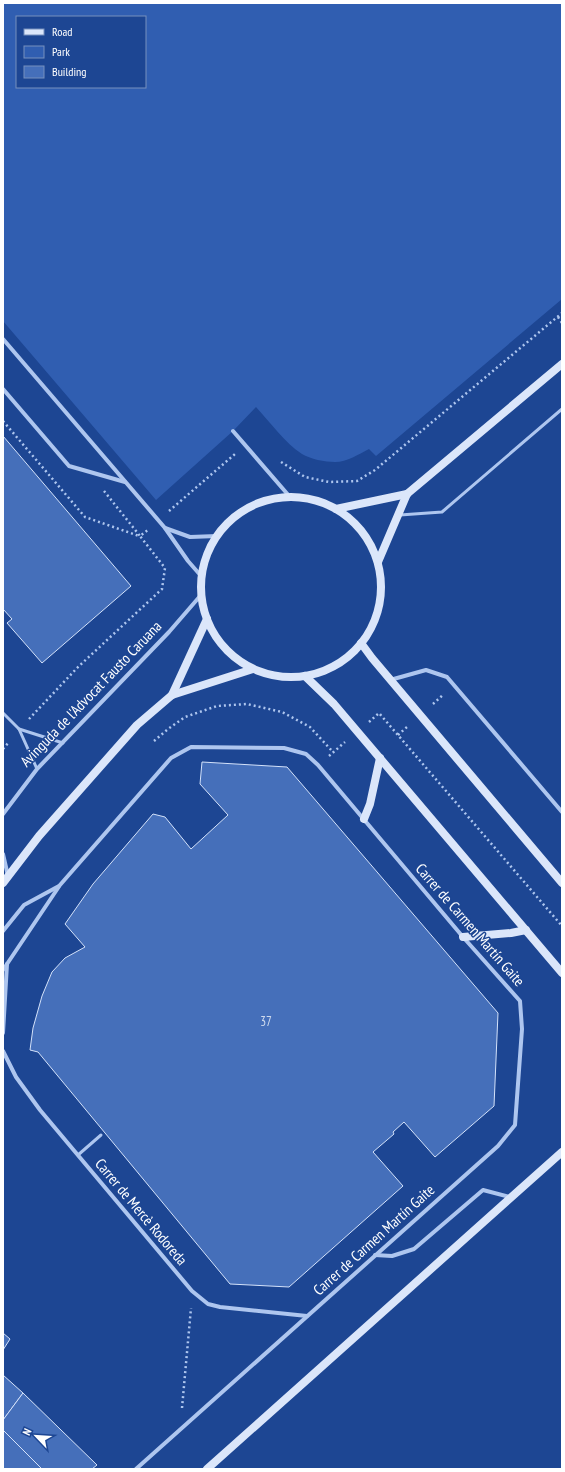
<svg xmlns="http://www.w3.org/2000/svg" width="565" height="1472" viewBox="0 0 565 1472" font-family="'PT Sans Narrow',sans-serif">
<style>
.green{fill:#305eb1;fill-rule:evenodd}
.building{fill:#456fba;stroke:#d4e2fa}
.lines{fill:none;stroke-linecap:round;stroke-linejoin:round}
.path{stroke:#aec6ef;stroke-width:2.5;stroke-dasharray:2 3;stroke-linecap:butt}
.lane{stroke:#aec6ef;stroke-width:3}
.street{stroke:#aec6ef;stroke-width:4}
.secondary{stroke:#dbe6fa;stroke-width:8}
.labels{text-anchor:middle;stroke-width:3;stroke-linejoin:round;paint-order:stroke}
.number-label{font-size:13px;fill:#d0dbee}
.street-label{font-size:15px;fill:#fff;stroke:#1d4693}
</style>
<rect width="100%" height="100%" fill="#1d4693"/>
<path class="green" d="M 3,3 L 562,3 L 562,299 L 376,456 L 369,449 C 359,454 347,462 335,462 C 325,462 310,459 302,454 C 285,443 270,422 256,407 L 233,431 L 156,500 L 3,321 ZM 17,17 L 145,17 L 145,87 L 17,87 Z"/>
<g class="building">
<polygon points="3,436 131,586 42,663 7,623 12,619 3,609"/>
<polygon points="202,762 287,767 498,1013 494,1106 435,1157 404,1122 393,1132 394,1134 373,1152 403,1186 289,1287 230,1284 38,1052 30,1050 33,1028 42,996 52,972 65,958 85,947 65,924 93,884 153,814 165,817 191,849 228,815 200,784"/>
<polygon points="3,1333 10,1339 3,1350"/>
<polygon points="3,1375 23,1393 3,1420"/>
<polygon points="23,1393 97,1465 92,1469 42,1469 3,1430 3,1420"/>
<polygon points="3,1430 42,1469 3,1469"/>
</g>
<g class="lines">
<g class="path">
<polyline points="558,317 562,323"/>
<polyline points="3,421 85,517 139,536"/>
<polyline points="281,462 305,477 329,482 357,481 375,470 562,313"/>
<polyline points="104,491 140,536"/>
<polyline points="169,511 235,454"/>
<polyline points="433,704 444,694"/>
<polyline points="29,719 78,667 162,589 165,568 140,536 149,529"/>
<polyline points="369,722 379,713 562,926"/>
<polyline points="398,735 408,726"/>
<polyline points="154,741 168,729 185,717 217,706 247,704 282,712 310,727 333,752"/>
<polyline points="3,749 9,742"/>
<polyline points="329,756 345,742"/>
<polyline points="182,1408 191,1308"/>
</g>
<g class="lane">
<polyline points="400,515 442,512 562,409"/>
<polyline points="3,713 19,729 37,769"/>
<polyline points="19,729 63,743"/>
<polyline points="78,1155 101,1135"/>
</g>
<g class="street">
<polyline points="3,339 165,528 188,561 202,577"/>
<polyline points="3,389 69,466 125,482"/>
<polyline points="233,431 290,497"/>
<polyline points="165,528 190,537 217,536"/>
<polyline points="390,680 426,670 447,677 562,812"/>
<polyline points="3,814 37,769 169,632 201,595"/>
<polyline points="3,854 8,876"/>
<polyline points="3,931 24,905 59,886"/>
<polyline points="3,970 60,885 171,758 191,747 284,748 306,754 318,765 463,937 520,1001 522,1029 515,1125 498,1146 136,1469"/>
<polyline points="3,1033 7,964"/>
<polyline points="3,1051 16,1077 40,1110 192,1291 208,1304 220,1307 307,1316"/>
<polyline points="375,1255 392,1256 414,1249 483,1190 510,1197"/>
</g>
<g class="secondary">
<circle cx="291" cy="587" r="90"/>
<polyline points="336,509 407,494"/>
<polyline points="378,562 407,494 562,364"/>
<polyline points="361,643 372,658 562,883"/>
<polyline points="305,676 334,704 562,973"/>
<polyline points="172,695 207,619"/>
<polyline points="364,819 370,804 380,758"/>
<polyline points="3,883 39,836 137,725 172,695 253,669"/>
<polyline points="463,937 511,933 526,930"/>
<polyline points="207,1469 562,1152"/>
</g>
</g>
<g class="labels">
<g class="number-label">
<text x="266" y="1026">37</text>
</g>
<g class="street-label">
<text transform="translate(91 694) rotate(-46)" y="5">Avinguda de l'Advocat Fausto Caruana</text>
<text transform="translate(470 925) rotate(49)" y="5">Carrer de Carmen Martín Gaite</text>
<text transform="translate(141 1212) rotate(50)" y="5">Carrer de Mercè Rodoreda</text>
<text transform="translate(374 1240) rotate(-42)" y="5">Carrer de Carmen Martín Gaite</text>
</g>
</g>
<rect width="565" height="1472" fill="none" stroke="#ffffff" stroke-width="8"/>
<rect x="16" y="16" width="130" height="72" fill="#1d4693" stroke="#7790be"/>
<rect x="24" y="29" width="20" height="6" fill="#dbe6fa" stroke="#7790be"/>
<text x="52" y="36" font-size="12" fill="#ffffff">Road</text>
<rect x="24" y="46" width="20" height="12" fill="#305eb1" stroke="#7790be"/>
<text x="52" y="56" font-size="12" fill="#ffffff">Park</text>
<rect x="24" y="66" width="20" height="12" fill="#456fba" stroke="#7790be"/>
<text x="52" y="76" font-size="12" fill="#ffffff">Building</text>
<g transform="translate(36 1436) rotate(295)" stroke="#1d4693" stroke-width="3" paint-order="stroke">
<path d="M0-3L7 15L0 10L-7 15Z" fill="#ffffff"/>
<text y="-6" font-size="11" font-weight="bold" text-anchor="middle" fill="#ffffff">N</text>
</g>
</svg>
